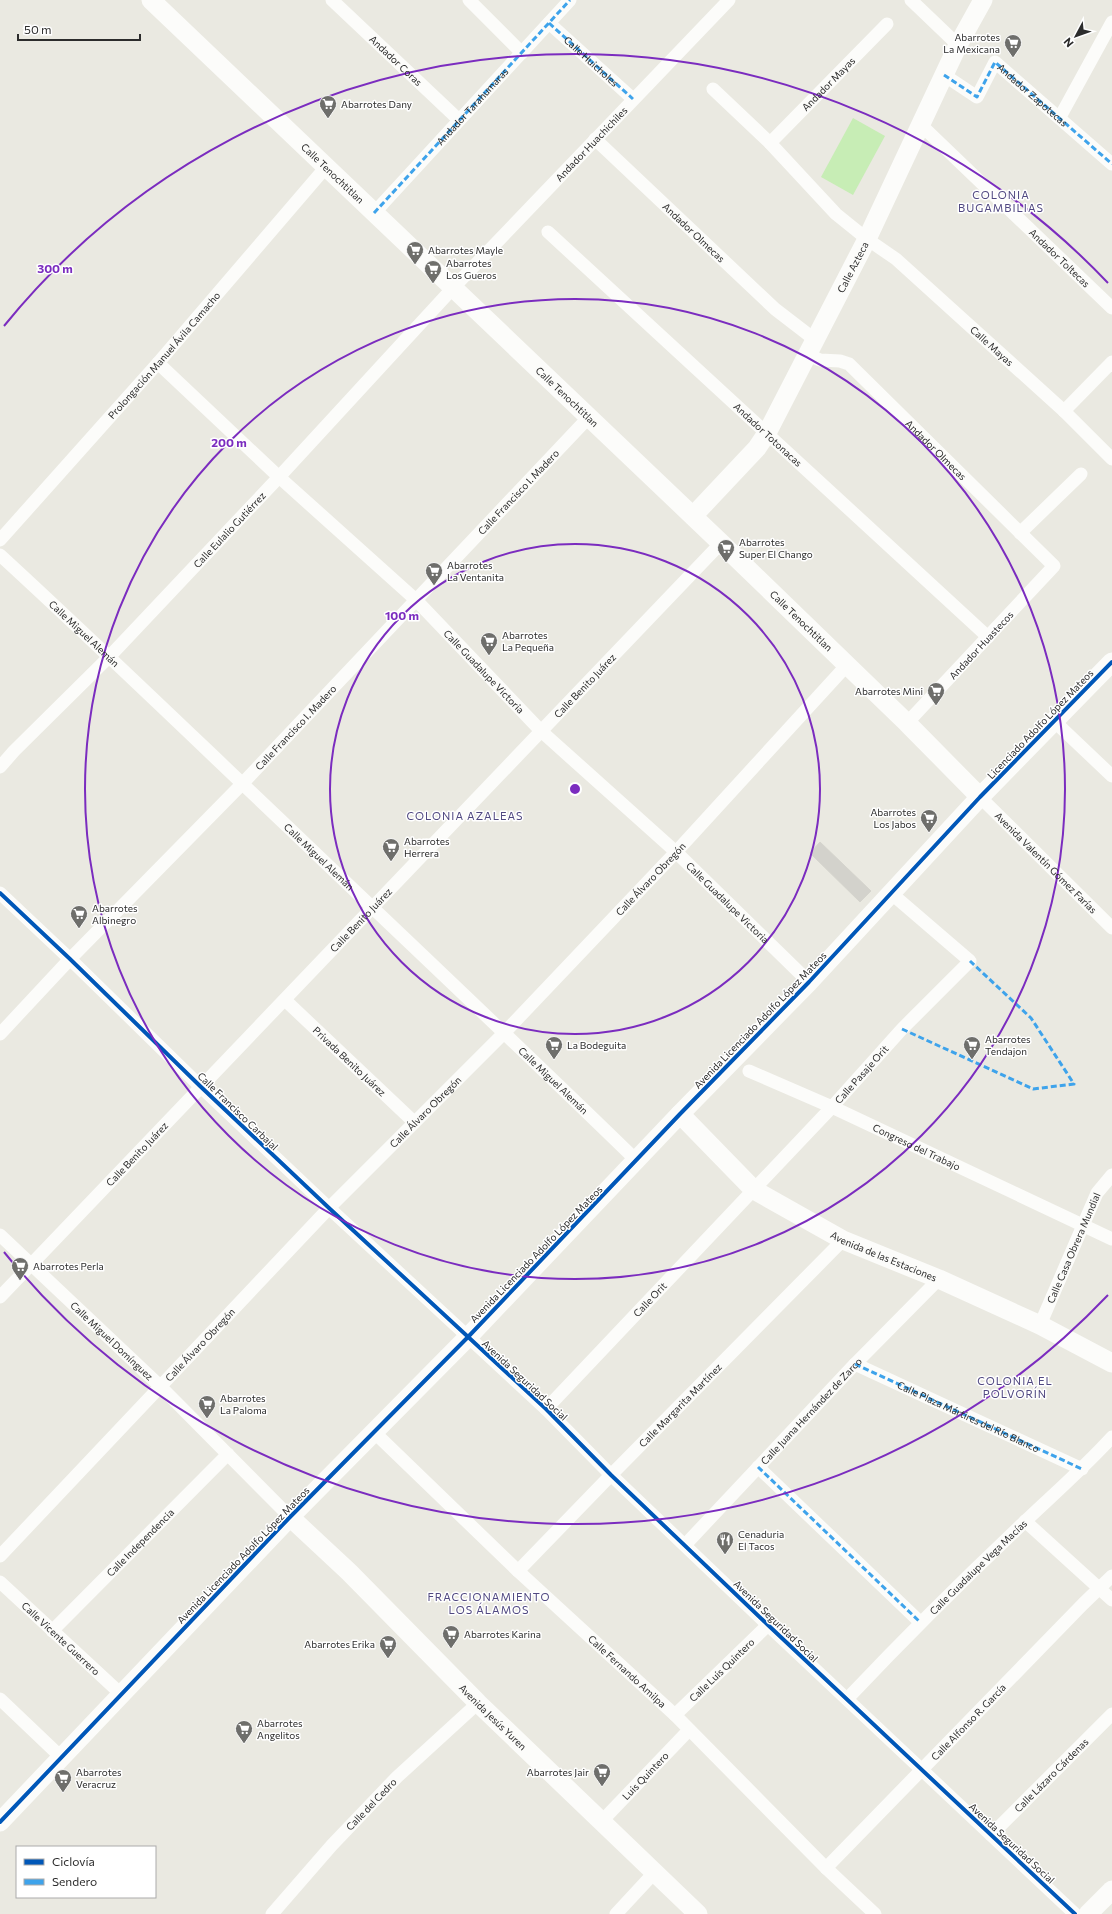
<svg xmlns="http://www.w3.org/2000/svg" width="1112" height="1914" viewBox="0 0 1112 1914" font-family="Commissioner,sans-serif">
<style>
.pitch{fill:#c7edb5}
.building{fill:#d3d2cc;stroke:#d5d4cd}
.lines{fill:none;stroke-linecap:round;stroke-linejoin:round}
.street{stroke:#fcfcfa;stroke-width:13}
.secondary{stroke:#fcfcfa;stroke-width:19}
.quiet{stroke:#3ea3eb;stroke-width:3;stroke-dasharray:6 3;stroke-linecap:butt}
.cycleway-casing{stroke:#fff;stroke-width:6}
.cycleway{stroke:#0057b8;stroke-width:4}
.ring{fill:none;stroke:#7b2cbf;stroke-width:2}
.labels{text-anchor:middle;stroke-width:3;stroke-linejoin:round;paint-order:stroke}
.poi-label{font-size:10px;fill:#2c2c2c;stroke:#fff;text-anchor:start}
.street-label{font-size:10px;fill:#2c2c2c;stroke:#fff}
.neighbourhood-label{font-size:11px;letter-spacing:1px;fill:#504881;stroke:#fff}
.centre{fill:#7b2cbf;stroke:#fff;stroke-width:2}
.ring-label{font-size:12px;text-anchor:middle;font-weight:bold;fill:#7b2cbf;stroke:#fff;stroke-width:3;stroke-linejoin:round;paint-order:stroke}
</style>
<rect width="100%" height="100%" fill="#eae9e1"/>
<polygon class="pitch" points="853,118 885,136 853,195 821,177"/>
<polygon class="building" points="820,842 871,891 860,902 810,853"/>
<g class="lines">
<g class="street">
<path id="s1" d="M 332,0 L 459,120"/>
<polyline points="469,0 522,53"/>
<polyline points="911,0 958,45"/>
<path id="s2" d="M 549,23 L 633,99"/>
<path id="s3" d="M 944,75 L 977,97 L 995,62 L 1112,164"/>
<path id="s4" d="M 713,89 L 770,143 L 836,214 L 867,239 L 896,259 L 1064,411 L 1112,459"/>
<polyline points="1060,117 1112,22"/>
<path id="s5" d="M 921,125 L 1112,308"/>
<path id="s6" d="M 595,139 L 775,309 L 814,339"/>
<path id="s7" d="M 770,143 L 887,24"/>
<path id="s8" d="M 374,213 L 570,0"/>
<path id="s9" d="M 548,232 L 988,637"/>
<path id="s10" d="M 806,354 L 820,360 L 840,361 L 849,364 L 1054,566 L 907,723"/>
<path id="s11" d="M 158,363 L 279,477 L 416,600 L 541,731 L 676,852 L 809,982"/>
<polyline points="1064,411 1112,362"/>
<polyline points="1020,533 1081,474"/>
<path id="s12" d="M 0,540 L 158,363 L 326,167"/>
<path id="s13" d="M 0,555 C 98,645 193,737 289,828 C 405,939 522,1049 637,1161"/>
<polyline points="1054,721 1112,776"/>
<path id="s14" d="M 0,767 L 14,751 L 110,656 L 279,477 L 453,288 L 729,0"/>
<path id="s15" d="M 980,797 L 1112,928"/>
<polyline points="0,893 70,959 200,1086 329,1208 546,1409 611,1475 768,1625 1075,1914"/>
<path id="s16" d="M 285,1000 L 414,1122"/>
<path id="s17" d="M 0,1034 L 70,959 L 242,784 L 589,417"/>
<path id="s18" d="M 749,1071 L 832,1107 L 1112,1239"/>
<path id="s19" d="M 0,1235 L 160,1386 L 290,1517"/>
<path id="s20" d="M 0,1297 L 721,543"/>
<path id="s21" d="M 1040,1325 L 1097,1193 L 1112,1175"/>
<path id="s22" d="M 855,1364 L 1082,1469"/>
<path id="s23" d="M 546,1409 L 832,1107 L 902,1029 L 970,961 L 892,894"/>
<path id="s24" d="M 375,1433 L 518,1571 L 675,1715 L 826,1868 L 875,1914"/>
<polyline points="758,1467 920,1622"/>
<polyline points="1025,1521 1112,1600"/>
<path id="s25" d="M 685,1545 L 855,1364 L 939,1279"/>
<path id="s26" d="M 0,1556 L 329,1208 L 505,1032 L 676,852 L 847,665"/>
<path id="s27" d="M 518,1571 L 611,1475 L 843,1240"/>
<path id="s28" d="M 0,1582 L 121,1694"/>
<path id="s29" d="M 52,1631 L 228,1454"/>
<polyline points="0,1699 62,1758"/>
<path id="s30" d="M 847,1699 C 902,1641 958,1585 1016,1530 C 1048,1499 1082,1470 1112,1437"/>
<path id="s31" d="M 675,1715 L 768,1625"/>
<path id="s32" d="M 601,1822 L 689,1730"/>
<path id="s33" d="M 991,1835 L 1112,1714"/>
<path id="s34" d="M 826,1868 L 1083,1604 L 1112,1576"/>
<path id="s35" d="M 272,1914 L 332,1845 L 397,1777 L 478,1703"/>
<polyline points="616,1914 654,1873"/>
</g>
<g class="secondary">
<path id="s36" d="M 151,0 L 721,543 L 907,723 L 980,797"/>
<path id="s37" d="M 693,516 L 757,448 L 767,433 L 867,239 L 958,45 L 983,0"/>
<path id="s38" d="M 680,1114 L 754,1190 L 843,1240 L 939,1279 L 1040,1325 L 1112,1363"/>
<path id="s39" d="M 290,1517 L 349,1572 L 478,1703 L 698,1914"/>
<polyline points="0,1822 290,1517 468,1337 680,1114 809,982 980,797 1112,662"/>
<polyline points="1088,1914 1112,1890"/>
</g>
<g class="quiet">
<polyline points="549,23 633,99"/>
<polyline points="944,75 977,97 995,62 1112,164"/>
<polyline points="374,213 570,0"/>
<polyline points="902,1029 1033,1089 1074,1084 1031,1018 970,961"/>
<polyline points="855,1364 1082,1469"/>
<polyline points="758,1467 920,1622"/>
</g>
<defs>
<g id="cycleway">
<polyline points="0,893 70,959 200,1086 329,1208 546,1409 611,1475 768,1625 1075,1914"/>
<polyline points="0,1822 290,1517 468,1337 680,1114 809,982 980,797 1112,662"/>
</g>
</defs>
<use href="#cycleway" class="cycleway-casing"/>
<use href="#cycleway" class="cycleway"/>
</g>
<g class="ring">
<circle cx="575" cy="789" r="245"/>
<circle cx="575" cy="789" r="490"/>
<path d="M1108 1295A735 735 0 0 1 4 1252M4 326A735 735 0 0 1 1108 283"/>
</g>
<defs>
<symbol id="supermarket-pin" viewBox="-11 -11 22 30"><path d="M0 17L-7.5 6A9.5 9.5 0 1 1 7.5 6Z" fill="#6e6e6b" stroke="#fff"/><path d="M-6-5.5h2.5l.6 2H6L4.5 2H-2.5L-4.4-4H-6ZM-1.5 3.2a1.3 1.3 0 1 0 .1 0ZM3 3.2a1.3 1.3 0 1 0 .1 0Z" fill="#fff"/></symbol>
<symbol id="restaurant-pin" viewBox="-11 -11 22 30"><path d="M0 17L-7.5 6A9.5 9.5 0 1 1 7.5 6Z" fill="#6e6e6b" stroke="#fff"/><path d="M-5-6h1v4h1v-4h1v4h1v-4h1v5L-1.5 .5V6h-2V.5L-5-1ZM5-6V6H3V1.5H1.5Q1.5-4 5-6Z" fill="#fff"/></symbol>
</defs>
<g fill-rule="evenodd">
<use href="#supermarket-pin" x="1003" y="33" width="20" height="27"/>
<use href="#supermarket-pin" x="318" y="94" width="20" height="27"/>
<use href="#supermarket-pin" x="405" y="240" width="20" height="27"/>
<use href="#supermarket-pin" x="423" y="259" width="20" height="27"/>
<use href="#supermarket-pin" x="716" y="538" width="20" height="27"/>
<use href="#supermarket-pin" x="424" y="561" width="20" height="27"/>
<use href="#supermarket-pin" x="479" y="631" width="20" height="27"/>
<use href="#supermarket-pin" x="926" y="681" width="20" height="27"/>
<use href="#supermarket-pin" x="919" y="808" width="20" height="27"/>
<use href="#supermarket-pin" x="381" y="837" width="20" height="27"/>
<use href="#supermarket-pin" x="69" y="904" width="20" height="27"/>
<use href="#supermarket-pin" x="544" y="1035" width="20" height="27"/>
<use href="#supermarket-pin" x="962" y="1035" width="20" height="27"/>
<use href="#supermarket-pin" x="10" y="1256" width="20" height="27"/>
<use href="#supermarket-pin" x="197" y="1394" width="20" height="27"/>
<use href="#restaurant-pin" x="715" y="1530" width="20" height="27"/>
<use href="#supermarket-pin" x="441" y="1624" width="20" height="27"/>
<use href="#supermarket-pin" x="378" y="1634" width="20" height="27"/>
<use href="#supermarket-pin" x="234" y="1719" width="20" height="27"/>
<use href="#supermarket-pin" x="592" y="1762" width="20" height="27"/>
<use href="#supermarket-pin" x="53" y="1768" width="20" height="27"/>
</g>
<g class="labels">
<g class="poi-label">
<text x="1000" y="41" text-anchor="end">Abarrotes<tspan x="1000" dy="12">La Mexicana</tspan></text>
<text x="341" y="108">Abarrotes Dany</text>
<text x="428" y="254">Abarrotes Mayle</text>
<text x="446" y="267">Abarrotes<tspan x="446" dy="12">Los Gueros</tspan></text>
<text x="739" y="546">Abarrotes<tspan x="739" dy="12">Super El Chango</tspan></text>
<text x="447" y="569">Abarrotes<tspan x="447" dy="12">La Ventanita</tspan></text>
<text x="502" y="639">Abarrotes<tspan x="502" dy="12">La Pequeña</tspan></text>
<text x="923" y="695" text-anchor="end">Abarrotes Mini</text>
<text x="916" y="816" text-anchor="end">Abarrotes<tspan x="916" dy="12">Los Jabos</tspan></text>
<text x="404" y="845">Abarrotes<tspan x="404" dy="12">Herrera</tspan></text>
<text x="92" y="912">Abarrotes<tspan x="92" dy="12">Albinegro</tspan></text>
<text x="985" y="1043">Abarrotes<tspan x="985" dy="12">Tendajon</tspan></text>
<text x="567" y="1049">La Bodeguita</text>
<text x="33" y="1270">Abarrotes Perla</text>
<text x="220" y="1402">Abarrotes<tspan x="220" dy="12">La Paloma</tspan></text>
<text x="738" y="1538">Cenaduria<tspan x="738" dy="12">El Tacos</tspan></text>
<text x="464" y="1638">Abarrotes Karina</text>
<text x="375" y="1648" text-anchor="end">Abarrotes Erika</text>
<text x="257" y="1727">Abarrotes<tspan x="257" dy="12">Angelitos</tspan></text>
<text x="76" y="1776">Abarrotes<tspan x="76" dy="12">Veracruz</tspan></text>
<text x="589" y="1776" text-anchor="end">Abarrotes Jair</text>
</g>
<g class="street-label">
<text dy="4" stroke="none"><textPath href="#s1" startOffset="88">Andador Coras</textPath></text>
<text dy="4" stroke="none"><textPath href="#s2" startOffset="57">Calle Huicholes</textPath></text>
<text dy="4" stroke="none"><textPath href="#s7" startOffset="83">Andador Mayas</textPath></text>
<text dy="4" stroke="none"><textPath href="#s3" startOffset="129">Andador Zapotecas</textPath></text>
<text dy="4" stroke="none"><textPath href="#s8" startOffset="145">Andador Tarahumaras</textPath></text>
<text dy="4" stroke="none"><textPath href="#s14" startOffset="859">Andador Huachichiles</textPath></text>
<text dy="4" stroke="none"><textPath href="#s36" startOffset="251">Calle Tenochtitlan</textPath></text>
<text dy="4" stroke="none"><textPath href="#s6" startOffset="136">Andador Olmecas</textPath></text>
<text dy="4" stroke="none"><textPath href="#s5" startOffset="192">Andador Toltecas</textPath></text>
<text dy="4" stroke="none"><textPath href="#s37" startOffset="298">Calle Azteca</textPath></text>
<text dy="4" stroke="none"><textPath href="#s4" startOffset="380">Calle Mayas</textPath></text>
<text dy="4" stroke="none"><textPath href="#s12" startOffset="247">Prolongación Manuel Ávila Camacho</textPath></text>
<text dy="4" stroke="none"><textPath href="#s36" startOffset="575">Calle Tenochtitlan</textPath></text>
<text dy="4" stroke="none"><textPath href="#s9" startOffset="299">Andador Totonacas</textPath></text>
<text dy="4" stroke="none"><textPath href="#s10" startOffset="167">Andador Olmecas</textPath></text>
<text dy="4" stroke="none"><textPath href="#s17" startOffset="750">Calle Francisco I. Madero</textPath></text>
<text dy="4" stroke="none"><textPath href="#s14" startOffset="330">Calle Eulalio Gutiérrez</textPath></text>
<text dy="4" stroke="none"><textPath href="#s36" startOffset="899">Calle Tenochtitlan</textPath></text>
<text dy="4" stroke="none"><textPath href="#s13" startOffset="115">Calle Miguel Alemán</textPath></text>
<text transform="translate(981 645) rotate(-47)" y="4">Andador Huastecos</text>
<text dy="4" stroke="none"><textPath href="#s11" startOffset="449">Calle Guadalupe Victoria</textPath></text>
<text dy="4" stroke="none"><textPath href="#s20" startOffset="846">Calle Benito Juárez</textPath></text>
<text transform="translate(1040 724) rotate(-46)" y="4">Licenciado Adolfo López Mateos</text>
<text dy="4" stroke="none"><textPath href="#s17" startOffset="426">Calle Francisco I. Madero</textPath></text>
<text dy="4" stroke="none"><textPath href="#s13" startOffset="439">Calle Miguel Alemán</textPath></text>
<text dy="4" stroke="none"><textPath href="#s15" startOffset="93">Avenida Valentín Gómez Farías</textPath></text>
<text dy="4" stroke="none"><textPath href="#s26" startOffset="939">Calle Álvaro Obregón</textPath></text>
<text dy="4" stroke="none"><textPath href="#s11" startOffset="785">Calle Guadalupe Victoria</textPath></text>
<text dy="4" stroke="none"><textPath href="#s20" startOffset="522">Calle Benito Juárez</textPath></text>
<text transform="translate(760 1020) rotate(-46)" y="4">Avenida Licenciado Adolfo López Mateos</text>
<text dy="4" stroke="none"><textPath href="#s16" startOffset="89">Privada Benito Juárez</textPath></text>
<text dy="4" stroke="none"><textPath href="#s23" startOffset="460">Calle Pasaje Orit</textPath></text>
<text dy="4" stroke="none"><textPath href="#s13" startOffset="763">Calle Miguel Alemán</textPath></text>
<text transform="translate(238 1111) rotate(44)" y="4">Calle Francisco Carbajal</text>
<text dy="4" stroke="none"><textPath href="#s26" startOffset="615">Calle Álvaro Obregón</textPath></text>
<text dy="4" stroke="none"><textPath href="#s18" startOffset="184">Congreso del Trabajo</textPath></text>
<text dy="4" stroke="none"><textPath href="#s20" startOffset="198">Calle Benito Juárez</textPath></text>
<text dy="4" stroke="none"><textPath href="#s21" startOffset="84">Calle Casa Obrera Mundial</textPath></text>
<text transform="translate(536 1254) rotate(-46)" y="4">Avenida Licenciado Adolfo López Mateos</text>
<text dy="4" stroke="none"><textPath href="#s38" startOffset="252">Avenida de las Estaciones</textPath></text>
<text dy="4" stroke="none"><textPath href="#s23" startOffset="151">Calle Orit</textPath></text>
<text dy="4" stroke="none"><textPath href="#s19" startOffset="154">Calle Miguel Domínguez</textPath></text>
<text dy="4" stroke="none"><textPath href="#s26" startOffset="291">Calle Álvaro Obregón</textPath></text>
<text transform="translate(525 1380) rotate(43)" y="4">Avenida Seguridad Social</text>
<text dy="4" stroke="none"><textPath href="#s27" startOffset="232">Calle Margarita Martínez</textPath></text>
<text dy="4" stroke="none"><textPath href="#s25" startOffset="184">Calle Juana Hernández de Zarco</textPath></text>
<text dy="4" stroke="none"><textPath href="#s22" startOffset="125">Calle Plaza Mártires del Río Blanco</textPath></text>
<text dy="4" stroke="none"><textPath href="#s29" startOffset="125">Calle Independencia</textPath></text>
<text transform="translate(243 1555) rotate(-46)" y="4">Avenida Licenciado Adolfo López Mateos</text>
<text dy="4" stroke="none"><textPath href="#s30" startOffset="186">Calle Guadalupe Vega Macías</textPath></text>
<text transform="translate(776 1621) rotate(44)" y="4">Avenida Seguridad Social</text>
<text dy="4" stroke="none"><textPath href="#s28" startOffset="83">Calle Vicente Guerrero</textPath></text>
<text dy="4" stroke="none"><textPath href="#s31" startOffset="65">Calle Luis Quintero</textPath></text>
<text dy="4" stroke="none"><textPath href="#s24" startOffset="347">Calle Fernando Amilpa</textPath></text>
<text dy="4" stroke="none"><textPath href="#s39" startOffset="285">Avenida Jesús Yuren</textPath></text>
<text dy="4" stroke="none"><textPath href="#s34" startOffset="204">Calle Alfonso R. García</textPath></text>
<text dy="4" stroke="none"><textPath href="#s33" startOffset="85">Calle Lázaro Cárdenas</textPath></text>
<text dy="4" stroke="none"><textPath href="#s32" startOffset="64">Luis Quintero</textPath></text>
<text dy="4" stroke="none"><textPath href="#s35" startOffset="148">Calle del Cedro</textPath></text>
<text transform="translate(1012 1843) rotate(43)" y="4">Avenida Seguridad Social</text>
</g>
<g class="neighbourhood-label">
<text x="1001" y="199">COLONIA<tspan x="1001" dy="13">BUGAMBILIAS</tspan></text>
<text x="465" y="820">COLONIA AZALEAS</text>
<text x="1015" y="1385">COLONIA EL<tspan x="1015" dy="13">POLVORÍN</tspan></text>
<text x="489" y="1601">FRACCIONAMIENTO<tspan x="489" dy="13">LOS ÁLAMOS</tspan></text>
</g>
</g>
<circle cx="575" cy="789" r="6" class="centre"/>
<g class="ring-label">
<text x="55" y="273">300 m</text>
<text x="229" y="447">200 m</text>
<text x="402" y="620">100 m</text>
</g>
<rect x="16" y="1846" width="140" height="52" fill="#ffffff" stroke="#ababab"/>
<rect x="24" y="1859" width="20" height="6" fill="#0057b8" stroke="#ababab"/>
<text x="52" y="1866" font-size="12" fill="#2c2c2c">Ciclovía</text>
<rect x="24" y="1879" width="20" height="6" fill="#3ea3eb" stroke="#ababab"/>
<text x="52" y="1886" font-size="12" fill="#2c2c2c">Sendero</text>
<g transform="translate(1076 36) rotate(229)" stroke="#ffffff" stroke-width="3" paint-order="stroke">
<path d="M0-3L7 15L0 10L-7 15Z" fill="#2c2c2c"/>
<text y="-6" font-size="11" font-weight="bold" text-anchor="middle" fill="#2c2c2c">N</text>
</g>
<path d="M18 34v6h122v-6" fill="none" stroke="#2c2c2c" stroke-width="2"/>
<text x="24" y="34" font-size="12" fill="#2c2c2c" stroke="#ffffff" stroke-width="3" paint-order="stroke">50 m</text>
</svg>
